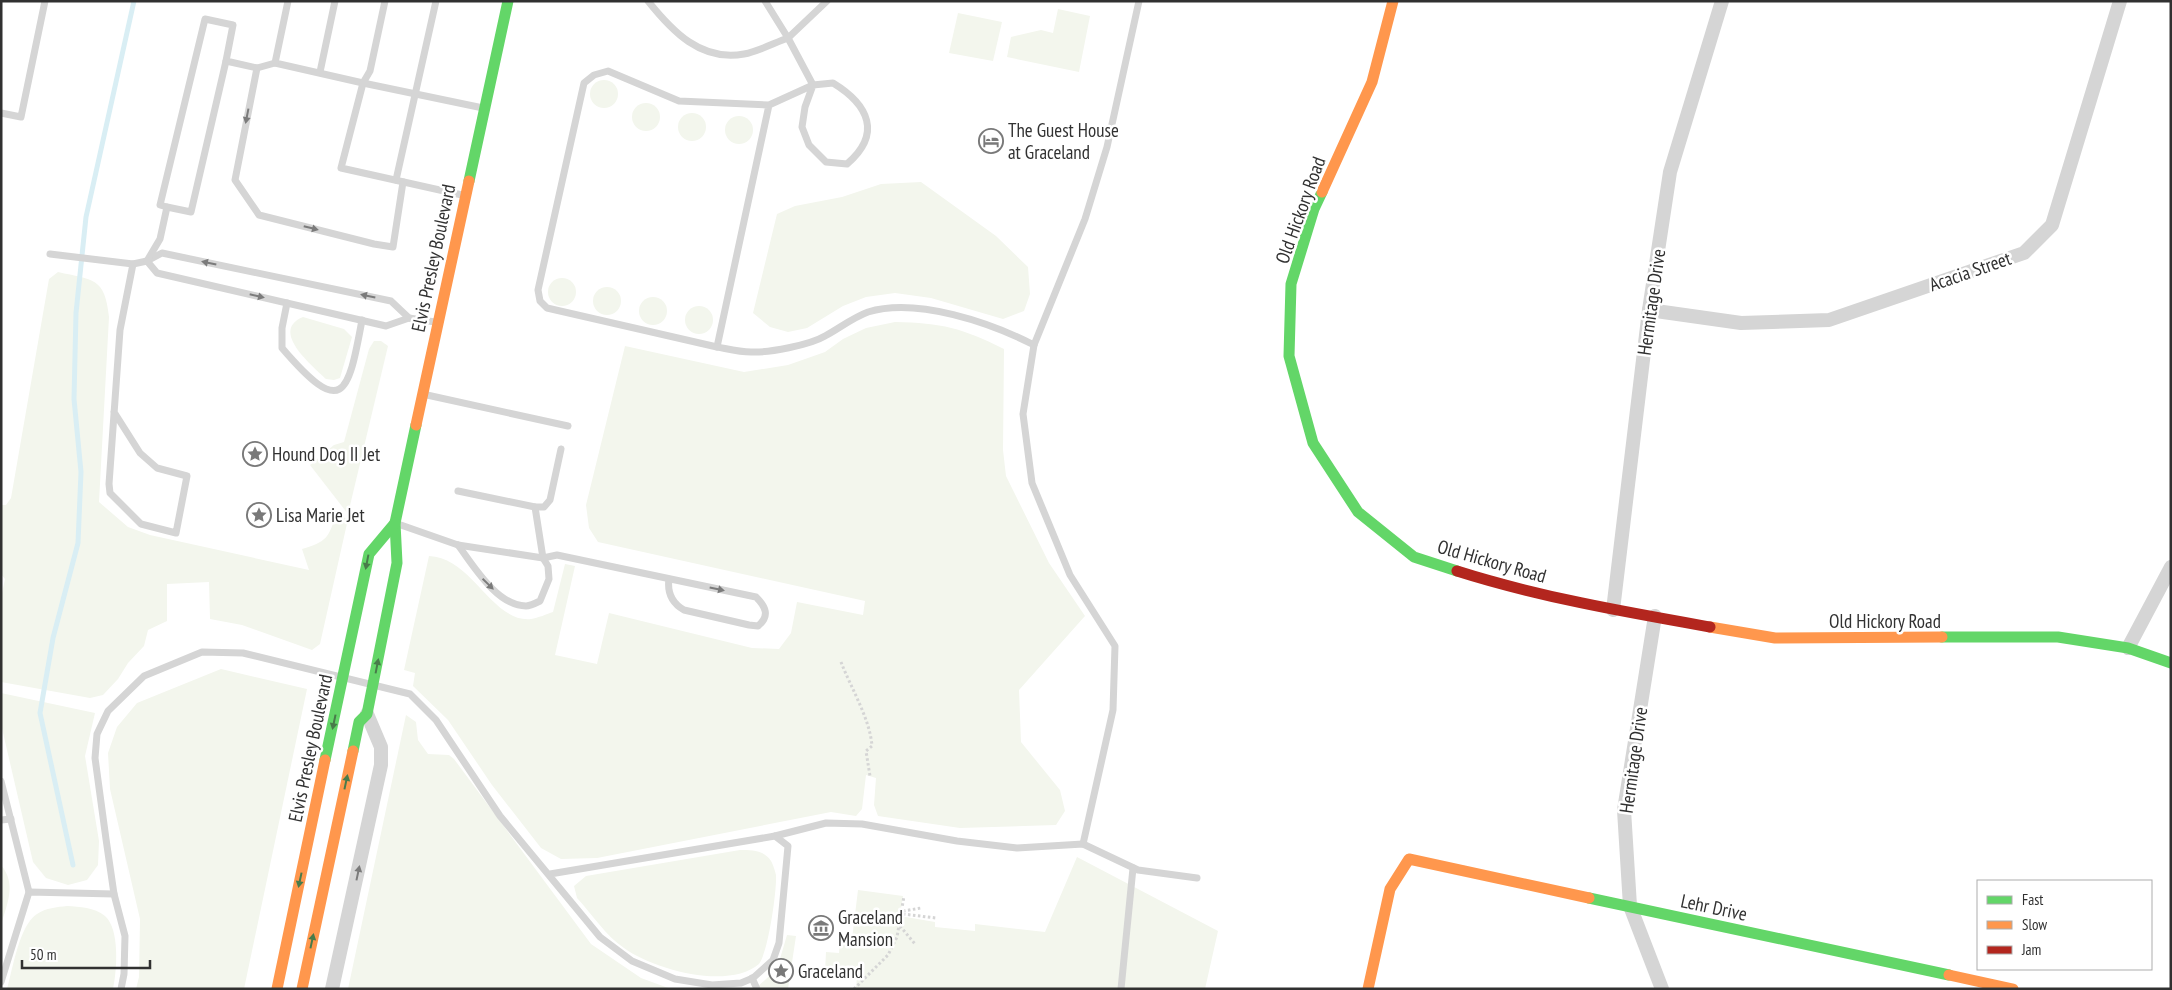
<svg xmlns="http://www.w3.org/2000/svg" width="2172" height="990" viewBox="0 0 2172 990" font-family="'PT Sans Narrow',sans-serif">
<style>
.green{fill:#f3f6ed}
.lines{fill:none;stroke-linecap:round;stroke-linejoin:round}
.stream{stroke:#d9eef4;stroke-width:5}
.path{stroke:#d5d5d5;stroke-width:3;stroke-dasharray:2.5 2.5;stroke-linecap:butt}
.lane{stroke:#d5d5d5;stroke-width:7}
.street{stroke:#d5d5d5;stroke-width:14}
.fast{stroke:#63d668;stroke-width:11}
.slow{stroke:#ff974d;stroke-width:11}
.jam{stroke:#b3261e;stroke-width:11}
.oneway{fill:#7b7b7b}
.oneway2{fill:#487b4a}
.labels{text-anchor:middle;stroke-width:5;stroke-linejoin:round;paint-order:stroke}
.poi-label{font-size:19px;fill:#313131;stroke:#fff;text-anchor:start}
.street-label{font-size:19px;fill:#313131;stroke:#fff}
</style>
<rect width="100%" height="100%" fill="#fff"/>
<g class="green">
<polygon points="1058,9 1090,16 1079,72 1007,57 1011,37 1041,30 1053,33"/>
<polygon points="958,13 1002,22 993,61 949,53"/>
<circle cx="604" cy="94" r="14"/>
<circle cx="646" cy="117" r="14"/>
<circle cx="692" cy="127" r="14"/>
<circle cx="739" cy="130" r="14"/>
<polygon points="921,182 996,236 1028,267 1030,294 1024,311 1003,319 931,298 895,293 866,297 843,306 807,328 788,332 770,327 753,313 777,214 795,206 842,197 881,184"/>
<path d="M 58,272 C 93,280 105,277 109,317 L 99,502 L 128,527 L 150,535 L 309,570 L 302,549 C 326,542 329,538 336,514 L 348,519 L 320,644 L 312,650 L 242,625 L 210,619 L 209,582 L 167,584 L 167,621 L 148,630 L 144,646 L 128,663 L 118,679 L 103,695 L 90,698 L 1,682 L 1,598 L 5,579 L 1,574 L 1,505 L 6,505 L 11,498 L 49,279 Z"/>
<circle cx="562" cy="292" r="14"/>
<circle cx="607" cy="301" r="14"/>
<circle cx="653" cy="311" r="14"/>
<circle cx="699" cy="320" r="14"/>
<path d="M 303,317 L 344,329 L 352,337 L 340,378 L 334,380 L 326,379 C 313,366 269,331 303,317 Z"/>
<path d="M 895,322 C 942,323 962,328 1004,349 L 1003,450 L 1006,476 L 1049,563 L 1085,616 L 1019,690 L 1021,742 L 1060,790 L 1065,811 L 1056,825 L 960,828 L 878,816 L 874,805 L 876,778 L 866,775 L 862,809 L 856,816 L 831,812 L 597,858 L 561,859 L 541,848 L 492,785 L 448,720 L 413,686 L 415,673 L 404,670 L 429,556 C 472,557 492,623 531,619 C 538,618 547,614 553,612 L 565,564 L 575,566 L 555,655 L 597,664 L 609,613 L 752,648 L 779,649 L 791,633 L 797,602 L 863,615 L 865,601 L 598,542 L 589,528 L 586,505 L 625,346 L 744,372 L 788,365 L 825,352 L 843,339 L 866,328 Z"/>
<polygon points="374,341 381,341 388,346 348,514 310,465 334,445 344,442 369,349"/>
<polygon points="221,669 307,689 244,989 136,989 139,977 140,919 110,789 108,753 117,727 137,703"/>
<polygon points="1,693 95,713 85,756 99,841 98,865 87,880 68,885 46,878 33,862 1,724"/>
<polygon points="406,715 416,722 418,740 428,754 449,755 454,759 591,944 641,978 671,989 348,989"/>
<path d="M 740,850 C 752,850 764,850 771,861 C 773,864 775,871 776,875 C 777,891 768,953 759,964 C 729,990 654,970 624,948 C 606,936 592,914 577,898 L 574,886 L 586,876 Z"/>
<polygon points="1077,857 1218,931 1205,989 856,989 857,976 825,972 826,952 839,953 840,939 852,939 858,890 903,896 900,916 935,922 935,927 975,931 975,924 1045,932"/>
<path d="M 1,865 C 17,884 7,904 1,925 Z"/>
<path d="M 67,906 C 80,907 94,907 105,916 C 120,929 117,971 113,989 L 7,989 C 13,968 19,926 37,914 C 46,908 57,907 67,906 Z"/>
<polygon points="787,935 796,936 788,989 755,989 777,969"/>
</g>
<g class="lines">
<polyline class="stream" points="73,865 40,713 53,638 78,543 81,472 74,399 76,313 86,217 134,1"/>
<g class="path">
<path d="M 841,662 C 851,688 870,719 872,746 L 866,751 L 870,776"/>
<polyline points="903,911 921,908"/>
<polyline points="903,914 936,918"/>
<polyline points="900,926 915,944"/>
<polyline points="854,989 888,955 897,937 904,896"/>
</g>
<g class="lane">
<polyline points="288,1 275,63 363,83 341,168 462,195"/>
<polyline points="385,1 370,71 363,83 483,108"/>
<path d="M 648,1 C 672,31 701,62 744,54 C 759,51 774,43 788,38 L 813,85 L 769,105 L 679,101 L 608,71 L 594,75 L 584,83 L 538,290 L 540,301 L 547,308 L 717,347 L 769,105"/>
<polyline points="765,1 788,38 827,1"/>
<polyline points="257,68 235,180 259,215 374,244 393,247 403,182"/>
<polyline points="320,72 335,1"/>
<path d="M 833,83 C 869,105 882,134 847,164 L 826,162 L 809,145 L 802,127 L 805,107 L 813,85 Z"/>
<polyline points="1,113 21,117 45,1"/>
<polyline points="396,180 436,1"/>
<polyline points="167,207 191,212 226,61"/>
<polyline points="50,254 133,264 147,261 162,253 391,301 409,318"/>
<polyline points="147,261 160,239 167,207 160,205 205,19 233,25 226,61 257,68 275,63"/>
<polyline points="147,261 157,273 386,326 409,318 435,322"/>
<path d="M 287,303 L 282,328 L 282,348 C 342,418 348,397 362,320"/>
<path d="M 717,347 C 728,349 739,352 751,352 C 768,353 810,345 825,336 C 840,328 852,318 868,312 C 917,297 991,323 1034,345"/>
<polyline points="427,395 568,426"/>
<polyline points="114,412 140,453 157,468 187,476 176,533 141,524 110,493 109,484 120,330 133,264"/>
<path d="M 458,491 L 535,507 L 543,558 L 548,566 L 549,579 L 540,601 C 536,603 530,606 526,606 C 497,606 473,565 458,545"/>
<polyline points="535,507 544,507 550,500 561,449"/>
<path d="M 398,524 L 458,545 L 543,558 L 557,555 L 756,597 C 766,607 770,616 758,626 L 749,625 L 684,610 C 672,603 667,593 669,579"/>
<polyline points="1,781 29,892"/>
<polyline points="1,820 11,819"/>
<polyline points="775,836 826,823 862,824 957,841 1017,848 1083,844 1138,870 1197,878"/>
<polyline points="1083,844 1113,710 1115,646 1070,575 1032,483 1023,414 1034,345 1085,219 1107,147 1139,1"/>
<polyline points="752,978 757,989"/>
<polyline points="1,982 29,892 114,894"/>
<polyline points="121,989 124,974 125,936 114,894 106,839 95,758 97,734 108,711 144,676 202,652 243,653 410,694 436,720 500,816 600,937 632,961 675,979 712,985 741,983 753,978 773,960 779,943 788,846 775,836 550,874"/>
<polyline points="1121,989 1133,868"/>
</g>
<g class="street">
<polyline points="1649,310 1741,323 1829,320 2024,253 2052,225 2120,1"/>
<polyline points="1613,610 1649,310 1670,172 1722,1"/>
<polyline points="1655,616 1624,810 1630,906 1662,989"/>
<polyline points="2128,648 2171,567"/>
<polyline points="332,989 381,765 381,747 367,714"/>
</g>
<g class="fast">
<polyline points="469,181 508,1"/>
<polyline points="1322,192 1314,209 1291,284 1289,356 1313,443 1358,512 1414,557 1457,571"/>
<polyline points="1942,637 2058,637 2128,648 2171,663"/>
<polyline points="353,751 359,722 367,714 397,563 395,523 416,425"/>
<polyline points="325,760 369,554 395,523"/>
<polyline points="1589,898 1949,975"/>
</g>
<g class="slow">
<polyline points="1322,192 1372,82 1393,1"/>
<polyline points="416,425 469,181"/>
<polyline points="1710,627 1775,638 1942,637"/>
<polyline points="1949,975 2013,989"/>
<polyline points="277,989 325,760"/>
<polyline points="302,989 353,751"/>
<polyline points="1368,989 1390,889 1409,859 1589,898"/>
</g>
<path class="jam" d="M 1457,571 C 1539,597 1625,612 1710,627"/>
</g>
<defs><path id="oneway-solid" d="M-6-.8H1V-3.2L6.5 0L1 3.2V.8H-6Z" transform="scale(1.25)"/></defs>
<g class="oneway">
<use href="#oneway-solid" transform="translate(247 116) rotate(101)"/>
<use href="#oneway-solid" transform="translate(311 228) rotate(14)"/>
<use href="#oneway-solid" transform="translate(209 263) rotate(-168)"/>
<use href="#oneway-solid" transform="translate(257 296) rotate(13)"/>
<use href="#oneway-solid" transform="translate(368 296) rotate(-168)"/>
<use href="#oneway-solid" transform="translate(488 584) rotate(44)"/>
<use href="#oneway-solid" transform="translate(717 589) rotate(12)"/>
<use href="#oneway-solid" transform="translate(358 873) rotate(-78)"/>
</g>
<g class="oneway2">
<use href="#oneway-solid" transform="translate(367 562) rotate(101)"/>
<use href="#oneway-solid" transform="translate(377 666) rotate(-79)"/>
<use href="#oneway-solid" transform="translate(334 722) rotate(102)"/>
<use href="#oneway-solid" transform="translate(346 782) rotate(-78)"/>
<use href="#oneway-solid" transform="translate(300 880) rotate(102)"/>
<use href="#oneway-solid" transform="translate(312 941) rotate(-78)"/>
</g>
<defs>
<symbol id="hotel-ring" viewBox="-11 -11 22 22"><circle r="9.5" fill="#fff" stroke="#797979" stroke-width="1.5"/><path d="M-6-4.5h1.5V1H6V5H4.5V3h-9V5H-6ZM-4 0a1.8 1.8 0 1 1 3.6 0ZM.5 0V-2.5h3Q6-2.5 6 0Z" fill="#797979"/></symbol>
<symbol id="sight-ring" viewBox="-11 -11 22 22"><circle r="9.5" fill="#fff" stroke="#797979" stroke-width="1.5"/><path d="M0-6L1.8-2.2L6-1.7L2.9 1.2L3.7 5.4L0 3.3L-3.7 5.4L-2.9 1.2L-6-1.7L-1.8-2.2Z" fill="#797979"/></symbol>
<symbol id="museum-ring" viewBox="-11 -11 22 22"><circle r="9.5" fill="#fff" stroke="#797979" stroke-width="1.5"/><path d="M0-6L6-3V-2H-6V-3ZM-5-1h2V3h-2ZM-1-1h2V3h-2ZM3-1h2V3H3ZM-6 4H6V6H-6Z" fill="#797979"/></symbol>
</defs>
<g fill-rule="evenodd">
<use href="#hotel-ring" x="977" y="127" width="28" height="28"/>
<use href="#sight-ring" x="241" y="440" width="28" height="28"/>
<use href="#sight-ring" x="245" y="501" width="28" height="28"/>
<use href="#museum-ring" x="807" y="914" width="28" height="28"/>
<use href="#sight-ring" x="767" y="957" width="28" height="28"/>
</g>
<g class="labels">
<g class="poi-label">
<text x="1008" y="137">The Guest House<tspan x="1008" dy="22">at Graceland</tspan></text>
<text x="272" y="461">Hound Dog II Jet</text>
<text x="276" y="522">Lisa Marie Jet</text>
<text x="838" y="924">Graceland<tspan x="838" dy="22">Mansion</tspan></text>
<text x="798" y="978">Graceland</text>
</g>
<g class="street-label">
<text transform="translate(1300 210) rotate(-70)" y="7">Old Hickory Road</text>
<text transform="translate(433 258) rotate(-78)" y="7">Elvis Presley Boulevard</text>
<text transform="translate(1970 271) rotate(-19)" y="7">Acacia Street</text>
<text transform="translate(1651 302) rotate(-82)" y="7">Hermitage Drive</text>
<text transform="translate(1492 561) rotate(16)" y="7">Old Hickory Road</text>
<text x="1885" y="628">Old Hickory Road</text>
<text transform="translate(310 748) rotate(-78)" y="7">Elvis Presley Boulevard</text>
<text transform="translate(1633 760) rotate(-82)" y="7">Hermitage Drive</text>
<text transform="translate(1714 907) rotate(12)" y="7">Lehr Drive</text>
</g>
</g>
<rect width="2172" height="990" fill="none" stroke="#313131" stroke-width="5"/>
<rect x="1977" y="880" width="175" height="90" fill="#ffffff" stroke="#adadad"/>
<rect x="1987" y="896" width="25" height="8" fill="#63d668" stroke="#adadad"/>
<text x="2022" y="905" font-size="15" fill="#313131">Fast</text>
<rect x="1987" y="921" width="25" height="8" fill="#ff974d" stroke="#adadad"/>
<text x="2022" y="930" font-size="15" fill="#313131">Slow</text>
<rect x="1987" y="946" width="25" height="8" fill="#b3261e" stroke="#adadad"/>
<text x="2022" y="955" font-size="15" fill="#313131">Jam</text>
<path d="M22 960v8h128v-8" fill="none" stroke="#313131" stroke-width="2.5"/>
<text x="30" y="960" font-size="15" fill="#313131" stroke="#ffffff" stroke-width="4" paint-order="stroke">50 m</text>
</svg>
